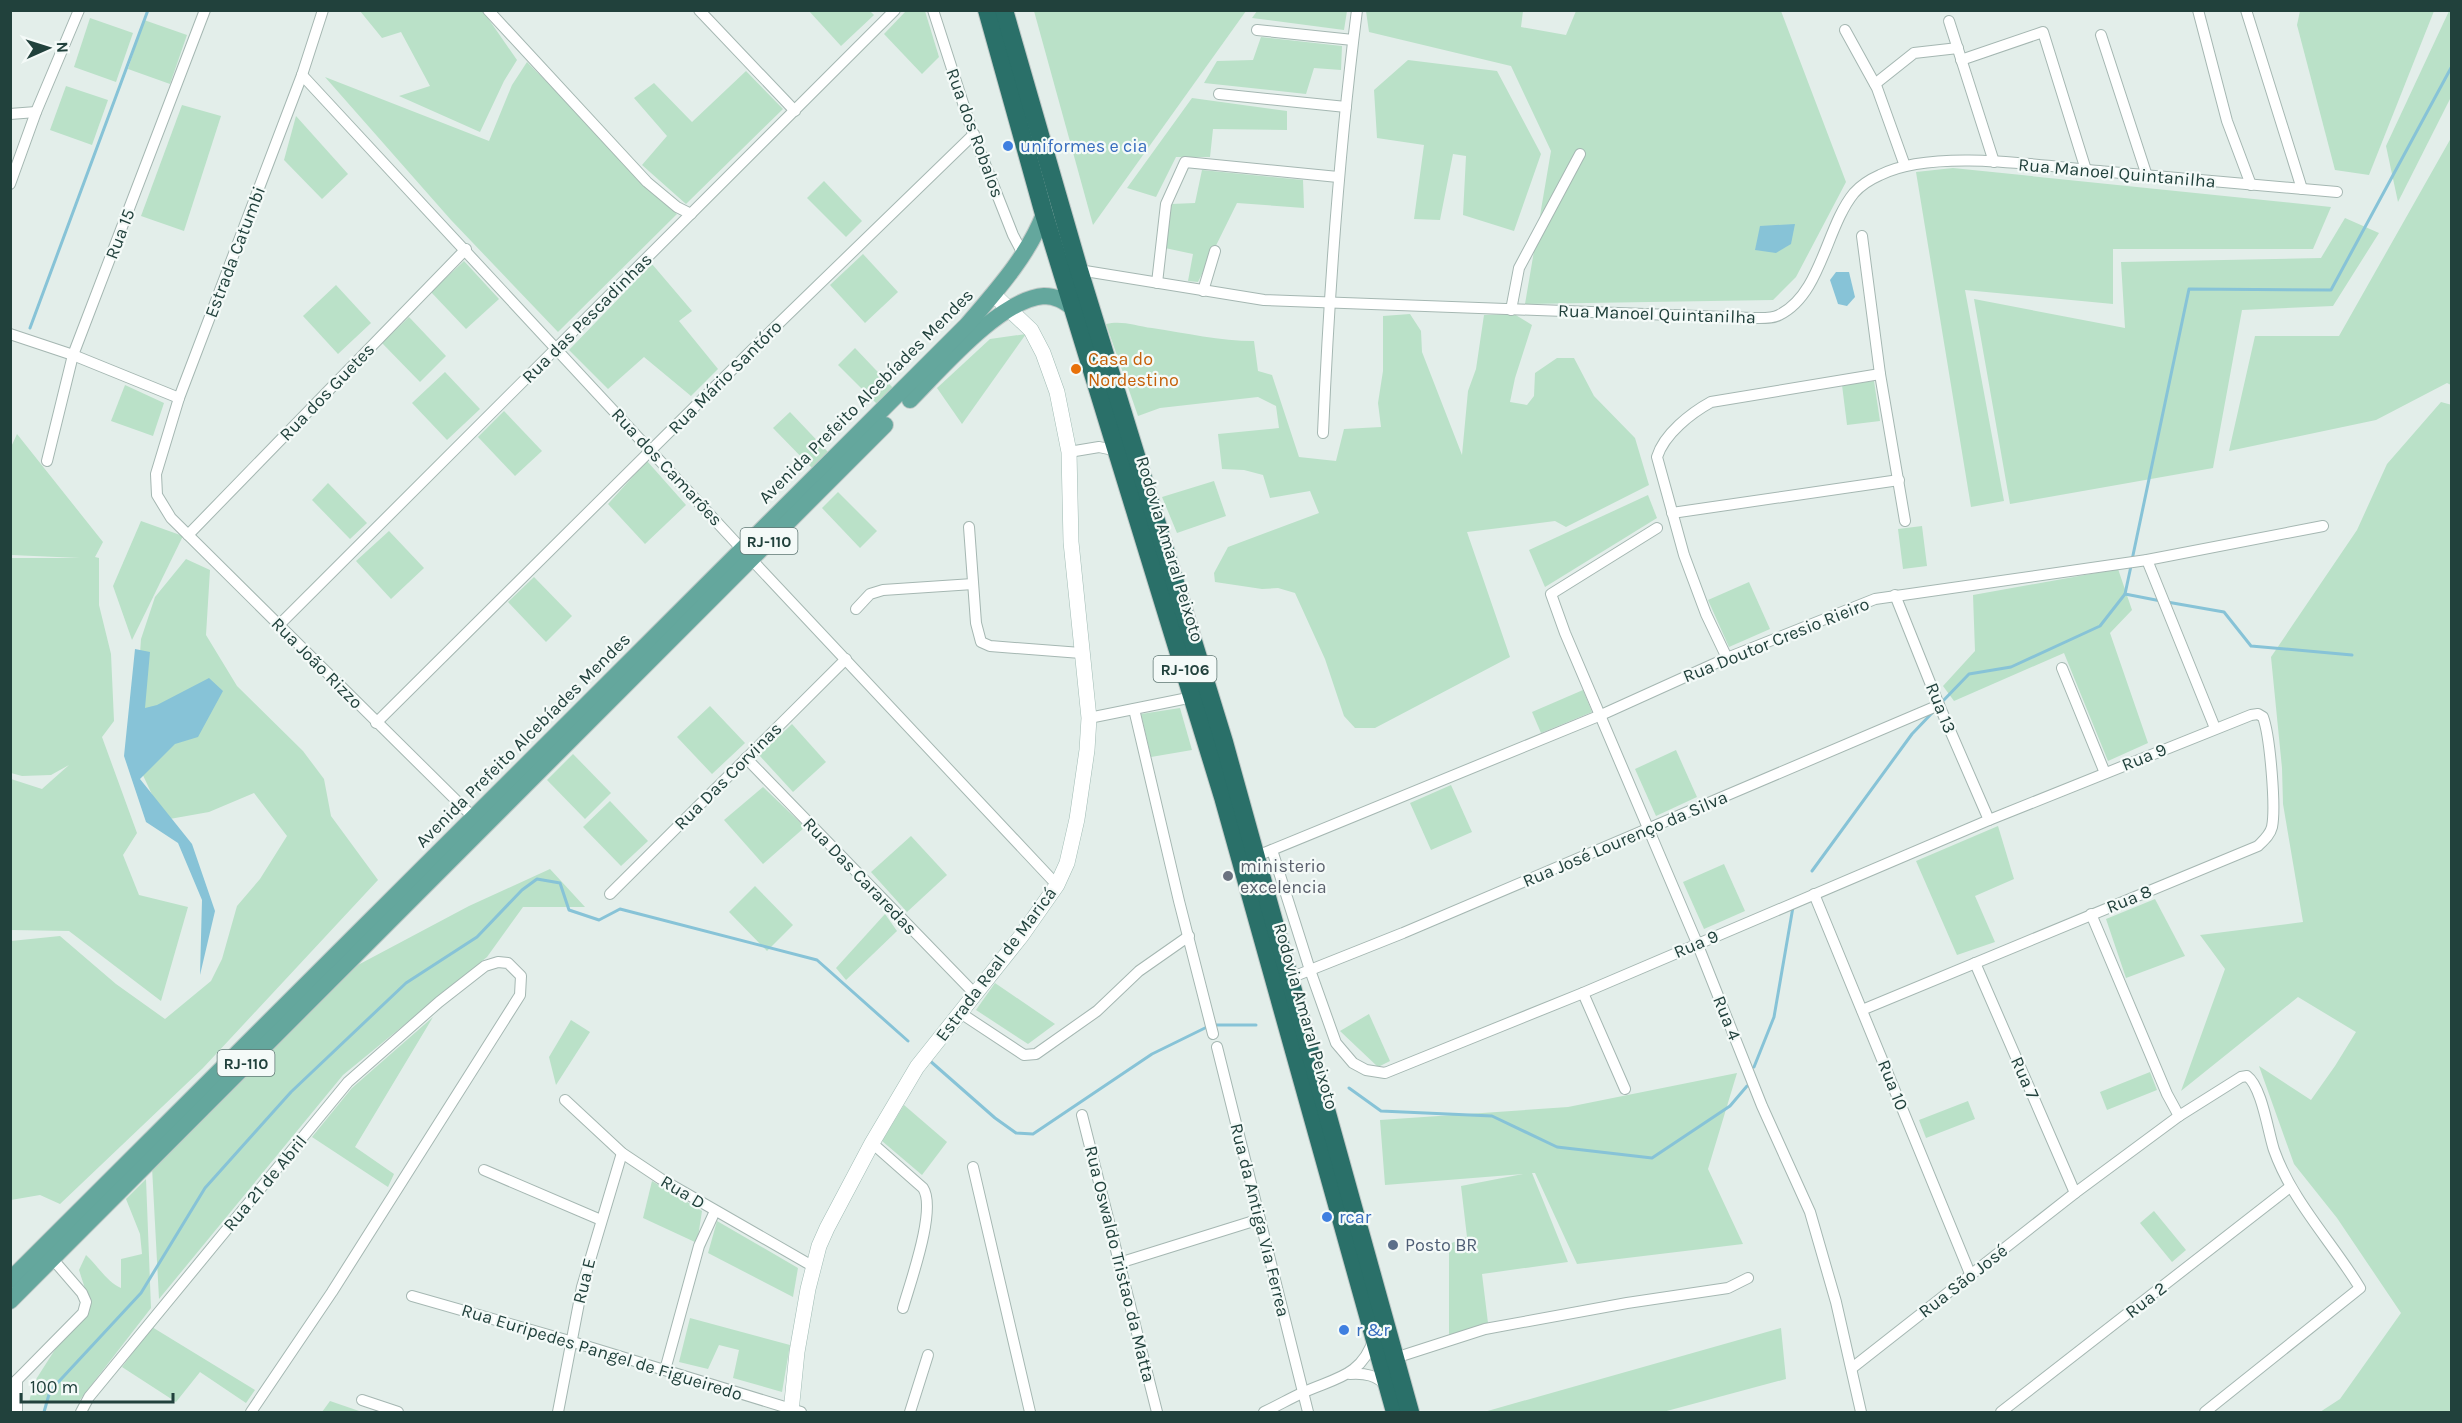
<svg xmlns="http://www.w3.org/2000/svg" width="2462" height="1423" viewBox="0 0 2462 1423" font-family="Karla,sans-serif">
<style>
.green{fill:#bae1c8}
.water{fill:#87c3d7}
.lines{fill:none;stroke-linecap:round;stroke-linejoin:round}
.stream{stroke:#87c3d7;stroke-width:3}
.street-casing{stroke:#a5b7b2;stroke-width:12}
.secondary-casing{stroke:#a0bbb4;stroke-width:16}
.primary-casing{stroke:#c1cac8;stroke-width:18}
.highway-casing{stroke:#c1cac8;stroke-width:20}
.street{stroke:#fff;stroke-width:10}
.secondary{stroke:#fff;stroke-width:15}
.primary{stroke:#64a79d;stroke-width:16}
.highway{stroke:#2a7069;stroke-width:18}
.shop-dot{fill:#3f7fe0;stroke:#f4faf8;stroke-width:2}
.food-dot{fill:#e8710a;stroke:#f4faf8;stroke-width:2}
.worship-dot{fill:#6b7280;stroke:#f4faf8;stroke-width:2}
.service-dot{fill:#5c6f8a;stroke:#f4faf8;stroke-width:2}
.labels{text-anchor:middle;stroke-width:4.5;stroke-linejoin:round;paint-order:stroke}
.shield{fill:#f4faf8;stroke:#607874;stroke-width:1.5}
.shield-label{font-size:16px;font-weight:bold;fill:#21413c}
.street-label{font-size:18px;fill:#21413c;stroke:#f4faf8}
.shop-label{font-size:18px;fill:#366cbe;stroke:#f4faf8;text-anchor:start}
.food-label{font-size:18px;fill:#c56008;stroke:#f4faf8;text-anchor:start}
.worship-label{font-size:18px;fill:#5b616d;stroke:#f4faf8;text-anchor:start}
.service-label{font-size:18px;fill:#4e5e75;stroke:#f4faf8;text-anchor:start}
</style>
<rect width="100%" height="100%" fill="#e3eeea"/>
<g class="green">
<polygon points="360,11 483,11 517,60 504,81 480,132 399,96 430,86 401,32 382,38"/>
<polygon points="809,11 870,11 874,15 841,46"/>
<polygon points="906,11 925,11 939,57 922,74 884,34"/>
<polygon points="1034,11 1246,11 1093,225"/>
<polygon points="1257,11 1257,10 1347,11 1344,30 1252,18"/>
<polygon points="1366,11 1523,11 1521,27 1566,35 1576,11 1781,11 1846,182 1796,277 1773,300 1525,304 1551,151 1511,66 1369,32"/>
<polygon points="2300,11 2434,11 2369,175 2335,170 2297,25"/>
<polygon points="2449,11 2452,11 2451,97 2398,202 2386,146"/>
<polygon points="90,18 133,33 116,82 74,67"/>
<polygon points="144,20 187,35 170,84 128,69"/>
<polygon points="1261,37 1342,46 1341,70 1314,68 1306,94 1204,83 1217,61 1253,60"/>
<polygon points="1408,60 1497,71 1541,154 1514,231 1463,215 1466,156 1453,154 1440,220 1414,219 1424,145 1377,138 1374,90"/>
<polygon points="527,62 677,214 558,332 451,220 325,77 489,141 512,85"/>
<polygon points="746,71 783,109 686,204 642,165 667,136 634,98 654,83 692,122"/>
<polygon points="66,86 108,100 92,145 50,130"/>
<polygon points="1192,98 1287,111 1287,130 1213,129 1210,157 1176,157 1156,197 1127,188"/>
<polygon points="182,105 221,116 184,231 141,216"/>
<polygon points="296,116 348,174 322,199 284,160"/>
<polygon points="2451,138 2451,385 2447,383 2376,420 2229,451 2255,336 2339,336"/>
<polygon points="1953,168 2331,207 2313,249 2113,249 2113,304 1965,290 2004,501 1971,507 1916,172"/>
<polygon points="1202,170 1303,180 1304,208 1237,203 1198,282 1188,281 1193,254 1165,248 1171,204 1195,203"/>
<polygon points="824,181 862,221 846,237 807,198"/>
<polygon points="2345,218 2379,233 2333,306 2242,310 2213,468 2010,504 1974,299 2125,328 2121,262 2321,258"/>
<polygon points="863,254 898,292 865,323 830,285"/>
<polygon points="464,261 499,299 466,329 431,292"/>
<polygon points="652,264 692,311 679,321 718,369 691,396 644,357 608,389 569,350"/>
<polygon points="336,285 371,323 338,354 303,316"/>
<path d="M 1410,314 L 1421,331 L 1422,352 L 1462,455 L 1468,391 L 1476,369 L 1484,315 L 1514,314 L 1532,325 L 1515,378 L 1510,402 L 1527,405 L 1534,396 L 1535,373 L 1557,358 L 1574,358 L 1594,396 L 1635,438 L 1649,485 L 1566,527 L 1555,521 L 1467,532 L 1510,657 L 1375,728 L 1355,728 L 1344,716 L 1325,659 L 1295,593 L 1278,588 L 1262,589 L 1215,582 L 1214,573 L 1228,547 L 1319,513 L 1310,491 L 1270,498 L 1263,475 L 1244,470 L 1222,469 L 1218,434 L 1279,428 L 1276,406 L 1258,397 L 1160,408 L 1138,416 L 1106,324 C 1122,320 1136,326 1152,328 C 1186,333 1220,341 1254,341 L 1258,371 L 1272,375 L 1299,457 L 1336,461 L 1344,429 L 1381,427 L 1378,403 L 1383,371 L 1383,316 Z"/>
<polygon points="409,317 446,356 420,382 382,343"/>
<polygon points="1026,334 962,424 937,388 990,339"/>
<polygon points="855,348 893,388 877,404 838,365"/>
<polygon points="445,372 480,409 447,440 412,403"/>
<polygon points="1874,381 1880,421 1847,425 1842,385"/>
<polygon points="125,385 164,403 153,436 111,421"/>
<polygon points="2441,402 2452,405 2451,1412 2320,1412 2340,1399 2401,1313 2337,1218 2294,1164 2259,1066 2311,1100 2335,1066 2356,1032 2298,997 2181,1091 2225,969 2200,935 2303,922 2283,804 2282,768 2271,657 2357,530 2387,464"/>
<polygon points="504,411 542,451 515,476 478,437"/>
<polygon points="790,412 828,452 812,468 773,428"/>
<polygon points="17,434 103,542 95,557 99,558 99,605 111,654 114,721 102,737 137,833 123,855 139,895 188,907 161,1001 69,931 11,930 11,779 42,789 69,765 51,775 22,776 11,773 11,558 80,558 11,555 11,447"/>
<polygon points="647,461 686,505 645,544 608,504"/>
<polygon points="1214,481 1226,516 1177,533 1162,497"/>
<polygon points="328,483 367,523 350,539 312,500"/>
<polygon points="838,492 877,531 860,548 822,508"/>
<polygon points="1648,495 1657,518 1545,587 1529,550"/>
<polygon points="141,521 183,536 132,640 113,586"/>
<polygon points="1922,526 1927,566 1903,569 1898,529"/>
<polygon points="389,531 424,568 391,599 356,561"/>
<polygon points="186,559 210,570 206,635 237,686 303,751 324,779 331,816 378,880 203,1068 60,1204 40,1195 11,1200 11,941 60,936 116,984 165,1019 211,981 222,959 237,906 260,879 287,836 254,793 209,812 164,820 133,754 141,639 155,597"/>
<polygon points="2118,569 2132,610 2110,633 2148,743 2108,761 2064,653 1954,701 1943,686 1975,651 1973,595"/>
<polygon points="534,577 572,616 546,642 508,602"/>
<polygon points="1749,582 1770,629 1729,647 1708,600"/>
<polygon points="1583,690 1592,712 1541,733 1532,712"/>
<polygon points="710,706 745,743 712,774 677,737"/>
<polygon points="1180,708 1192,750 1151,757 1141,714"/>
<polygon points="792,724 826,762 793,792 759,755"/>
<polygon points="1676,750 1697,797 1656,816 1635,769"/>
<polygon points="573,754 611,793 585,819 547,780"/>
<polygon points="1451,785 1472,832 1431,850 1410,803"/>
<polygon points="763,787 805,827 763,864 724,820"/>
<polygon points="610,801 648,841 621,866 583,827"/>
<polygon points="1998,826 2014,879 1975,896 1995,942 1957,955 1916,861"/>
<polygon points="911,836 947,875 907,912 871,872"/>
<polygon points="1724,864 1745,911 1704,929 1683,882"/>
<polygon points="550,869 585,907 523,907 487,957 343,1075 159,1299 152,1167 356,966 469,906"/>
<polygon points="755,886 793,925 767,951 729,912"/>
<polygon points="2155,899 2185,956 2126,978 2106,919"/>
<polygon points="885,914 897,931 846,980 836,968"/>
<polygon points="995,983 1055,1024 1028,1044 976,1010"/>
<polygon points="1369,1014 1390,1061 1378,1067 1340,1031"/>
<polygon points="433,1017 355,1147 394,1174 388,1187 312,1137 352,1088"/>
<polygon points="571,1020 590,1032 556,1085 549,1057"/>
<polygon points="2150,1072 2157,1090 2107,1110 2100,1092"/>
<polygon points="1737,1073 1708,1169 1743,1244 1577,1264 1535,1173 1532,1173 1568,1262 1482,1274 1488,1323 1449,1335 1449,1244 1467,1237 1461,1186 1523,1174 1385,1185 1380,1120 1568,1107"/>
<polygon points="1968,1101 1975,1119 1926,1138 1919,1120"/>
<polygon points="904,1105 947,1142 922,1175 882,1141"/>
<path d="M 146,1179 L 151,1308 L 79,1401 L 29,1403 L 33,1384 L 88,1298 L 79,1270 L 86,1255 C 98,1266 107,1282 121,1288 L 121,1259 L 142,1254 L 140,1234 L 126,1199 Z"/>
<polygon points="652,1181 702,1211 697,1243 643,1218"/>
<polygon points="2154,1211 2186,1250 2172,1262 2140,1223"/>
<polygon points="717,1221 798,1268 793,1297 708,1253"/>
<polygon points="690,1318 790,1345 782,1392 733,1378 739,1350 719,1345 708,1369 679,1362"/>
<polygon points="152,1327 255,1390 246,1403 200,1372 176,1402 122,1367"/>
<polygon points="1781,1328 1786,1379 1663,1412 1484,1412"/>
<polygon points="330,1401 362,1412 322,1412"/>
</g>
<g class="water">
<polygon points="1795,224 1791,244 1776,253 1755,250 1760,226"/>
<polygon points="1836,272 1849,272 1855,297 1847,306 1838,304 1830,280"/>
<polygon points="135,649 150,652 145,708 157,705 209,678 223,691 198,737 175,744 140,779 192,844 215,911 200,975 202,900 178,843 146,822 124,756"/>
</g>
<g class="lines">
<g class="stream">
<polyline points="30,328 148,10"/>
<polyline points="2132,560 2189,289 2331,290 2452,66"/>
<polyline points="2125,594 2131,566"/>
<polyline points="2167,602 2224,612 2251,646 2352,655"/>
<polyline points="1941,703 1969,674 2011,667 2100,626 2125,594 2161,601"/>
<polyline points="1812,871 1912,734 1933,712"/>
<polyline points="1213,1025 1256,1025"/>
<polyline points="929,1060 995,1118 1016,1133 1033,1134 1152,1054 1207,1027"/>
<polyline points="1754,1067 1774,1017 1793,907"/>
<polyline points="1349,1088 1381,1111 1492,1116 1557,1147 1652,1158 1730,1106 1747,1086"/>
<polyline points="44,1412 50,1391 141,1293 205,1188 291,1092 406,983 477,937 522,890 537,879 560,883 569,910 599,920 620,909 817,960 908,1041"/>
</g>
<defs>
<g id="street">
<polyline points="323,10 302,75 179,398 156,474 157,495 171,518 477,821"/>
<polyline points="488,10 647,182 677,207 691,214"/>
<polyline points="699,10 795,111"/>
<polyline points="933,10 972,131 1013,235 1023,254"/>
<polyline points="2198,10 2227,121 2251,185"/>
<polyline points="2246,10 2302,189"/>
<polyline points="1949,21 1994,162"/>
<polyline points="1257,30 1353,40"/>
<polyline points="1845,30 1877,88 1905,166"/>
<polyline points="2101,35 2147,176"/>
<polyline points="1961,60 2043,32 2086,170"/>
<polyline points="302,75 751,559 1057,885"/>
<polyline points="1875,84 1914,53 1958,48"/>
<polyline points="1219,94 1346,107"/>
<polyline points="10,114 36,112"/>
<polyline points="10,184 36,112 79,10"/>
<polyline points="1862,236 1880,374 1905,521"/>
<path d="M 1079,270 L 1264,300 L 1752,318 C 1761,318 1772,319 1779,315 C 1821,295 1826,227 1854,193 C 1861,185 1871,179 1880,175 C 1934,147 2049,167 2110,172 C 2186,179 2262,186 2337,192"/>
<polyline points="1157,283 1166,204 1185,162 1338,177"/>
<polyline points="1203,291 1215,251"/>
<polyline points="1511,310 1519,268 1580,154"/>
<polyline points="10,334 73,355 179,398"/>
<path d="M 1323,433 C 1329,292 1339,151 1357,10"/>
<polyline points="1069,452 1099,447 1118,451"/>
<polyline points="47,461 73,355 205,10"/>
<polyline points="1672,513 1899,480"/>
<polyline points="969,527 976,623 981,642 990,646 1081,653"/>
<polyline points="1657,528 1551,594 1565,633 1697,943 1762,1106 1810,1212 1836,1302 1861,1412"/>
<polyline points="188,535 466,249"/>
<polyline points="2147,560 2215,728"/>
<polyline points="1895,595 1939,705 1989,820"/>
<polyline points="856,609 870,594 883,590 973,584"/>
<polyline points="279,625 895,10"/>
<path d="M 1727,658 L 1706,614 L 1684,555 L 1657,457 C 1664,434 1691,413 1711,402 L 1880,374"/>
<polyline points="2062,668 2105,773"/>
<polyline points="1134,709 1179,901 1213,1034"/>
<polyline points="1089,718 1193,697"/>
<polyline points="376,723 773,329 974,134"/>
<polyline points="746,758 975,994"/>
<path d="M 1272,850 L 1310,970 L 1336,1043 L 1353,1063 L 1366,1070 L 1385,1073 L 1583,993 L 1989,820 L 2251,715 L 2258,714 L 2263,717 C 2270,736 2276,807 2272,827 C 2270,835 2264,840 2258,846 L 1862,1010"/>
<polyline points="1257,856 1601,715 1727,658 1875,599 2147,560 2323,526"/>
<polyline points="610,894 846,659"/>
<polyline points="1814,894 1971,1276"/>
<polyline points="2091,914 2167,1094 2179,1116"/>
<polyline points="1975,963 2075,1193"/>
<polyline points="1290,978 1403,933 1939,705"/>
<polyline points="1583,993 1625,1089"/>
<polyline points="959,1012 1024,1055 1036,1054 1097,1011 1139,971 1189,936"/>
<polyline points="1217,1047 1308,1412"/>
<polyline points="565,1100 622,1153 661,1179 814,1267"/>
<polyline points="1082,1115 1157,1412"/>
<path d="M 872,1143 L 923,1188 C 937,1209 910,1283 903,1308"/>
<polyline points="973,1167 1030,1412"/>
<polyline points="484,1170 601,1220"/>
<polyline points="1119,1263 1260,1219"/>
<polyline points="412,1296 573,1342 801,1412"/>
<polyline points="1395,1358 1485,1329 1627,1303 1728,1288 1748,1278"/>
<path d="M 1852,1368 L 2075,1193 L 2179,1116 L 2241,1077 L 2247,1076 C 2262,1087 2268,1132 2274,1150 C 2292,1201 2332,1242 2360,1288 L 2205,1412"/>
<polyline points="665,1370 699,1246 715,1211"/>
<path d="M 1350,1374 C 1365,1373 1377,1375 1387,1387"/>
<polyline points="17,1380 17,1412"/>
<polyline points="10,1387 83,1313 86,1302 82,1293 50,1256"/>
<polyline points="362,1400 398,1412"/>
<polyline points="81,1412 89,1397 348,1082 439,1002 485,966 498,962 508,963 521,976 520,995 332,1292 251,1412"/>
<polyline points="558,1412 582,1287 622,1153"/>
<polyline points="910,1412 928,1355"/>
<path d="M 1264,1412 C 1277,1406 1289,1399 1302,1393 C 1334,1378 1362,1377 1374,1338"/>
<polyline points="2001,1412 2290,1187"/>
</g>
<polyline id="secondary" points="791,1412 797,1352 808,1289 819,1246 827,1228 872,1143 917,1067 1022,935 1057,885 1067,863 1077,819 1087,750 1089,718 1071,542 1069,452 1057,392 1043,353 1031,330 993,294"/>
<g id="primary">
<path d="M 910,400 C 940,370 1000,299 1044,296 C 1056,296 1064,301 1073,308"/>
<path d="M 10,1280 L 967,325 C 996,291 1028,256 1044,214"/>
<polyline points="10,1301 885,425"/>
</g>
<g id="highway">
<polyline points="987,10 1044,214 1223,797 1395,1412"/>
<polyline points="1004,10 1079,270 1224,742 1410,1412"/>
</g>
</defs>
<use href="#street" class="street-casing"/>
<use href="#secondary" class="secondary-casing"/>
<use href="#primary" class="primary-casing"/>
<use href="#highway" class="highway-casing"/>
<use href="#street" class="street"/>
<use href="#secondary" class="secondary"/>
<use href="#primary" class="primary"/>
<use href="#highway" class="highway"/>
</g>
<g class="shop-dot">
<circle cx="1008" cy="146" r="6"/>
<circle cx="1327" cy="1217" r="6"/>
<circle cx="1344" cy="1330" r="6"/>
</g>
<circle class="food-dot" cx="1076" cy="369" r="6"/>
<circle class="worship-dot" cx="1228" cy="876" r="6"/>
<circle class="service-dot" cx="1393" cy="1245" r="6"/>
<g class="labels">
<g class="shield">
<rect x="740.5" y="528" width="57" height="26" rx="4.5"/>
<rect x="1153.5" y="656" width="63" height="26" rx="4.5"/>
<rect x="217.5" y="1050" width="57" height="26" rx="4.5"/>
</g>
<g class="shield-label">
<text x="769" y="547">RJ-110</text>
<text x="1185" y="675">RJ-106</text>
<text x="246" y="1069">RJ-110</text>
</g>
<g class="street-label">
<text transform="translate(975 133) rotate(70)" y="6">Rua dos Robalos</text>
<text transform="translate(2117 173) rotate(5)" y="6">Rua Manoel Quintanilha</text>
<text transform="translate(120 234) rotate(-69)" y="6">Rua 15</text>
<text transform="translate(235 252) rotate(-69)" y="6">Estrada Catumbi</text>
<text transform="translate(1657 314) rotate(2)" y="6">Rua Manoel Quintanilha</text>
<text transform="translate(587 318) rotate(-45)" y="6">Rua das Pescadinhas</text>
<text transform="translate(725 377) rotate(-45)" y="6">Rua Mário Santóro</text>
<text transform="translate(327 392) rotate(-46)" y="6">Rua dos Guetes</text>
<text transform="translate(866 396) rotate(-45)" y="6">Avenida Prefeito Alcebíades Mendes</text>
<text transform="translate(667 467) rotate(47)" y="6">Rua dos Camarões</text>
<text transform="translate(1170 549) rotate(73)" y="6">Rodovia Amaral Peixoto</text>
<text transform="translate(1776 640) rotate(-22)" y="6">Rua Doutor Cresio Rieiro</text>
<text transform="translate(317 663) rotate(45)" y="6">Rua João Rizzo</text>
<text transform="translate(1941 708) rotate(68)" y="6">Rua 13</text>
<text transform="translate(523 740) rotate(-45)" y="6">Avenida Prefeito Alcebíades Mendes</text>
<text transform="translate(2144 757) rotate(-22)" y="6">Rua 9</text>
<text transform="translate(728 776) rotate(-45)" y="6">Rua Das Corvinas</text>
<text transform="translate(1625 839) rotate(-23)" y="6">Rua José Lourenço da Silva</text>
<text transform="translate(860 876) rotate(46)" y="6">Rua Das Cararedas</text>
<text transform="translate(2129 899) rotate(-22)" y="6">Rua 8</text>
<text transform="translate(1696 944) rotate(-23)" y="6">Rua 9</text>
<text transform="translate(996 964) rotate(-53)" y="6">Estrada Real de Maricá</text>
<text transform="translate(1306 1016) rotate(74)" y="6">Rodovia Amaral Peixoto</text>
<text transform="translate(1727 1018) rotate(68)" y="6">Rua 4</text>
<text transform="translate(2025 1078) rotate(66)" y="6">Rua 7</text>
<text transform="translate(1893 1085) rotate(68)" y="6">Rua 10</text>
<text transform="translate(265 1183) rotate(-50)" y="6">Rua 21 de Abril</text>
<text transform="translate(683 1192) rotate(31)" y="6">Rua D</text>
<text transform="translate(1260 1220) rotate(76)" y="6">Rua da Antiga Via Ferrea</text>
<text transform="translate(1120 1264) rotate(76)" y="6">Rua Oswaldo Tristao da Matta</text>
<text transform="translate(584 1281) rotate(-76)" y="6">Rua E</text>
<text transform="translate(1963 1281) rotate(-38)" y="6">Rua São José</text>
<text transform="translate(2146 1300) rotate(-38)" y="6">Rua 2</text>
<text transform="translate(602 1352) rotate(17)" y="6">Rua Euripedes Pangel de Figueiredo</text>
</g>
<g class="shop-label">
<text x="1020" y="152">uniformes e cia</text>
<text x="1339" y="1223">rcar</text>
<text x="1356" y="1336">r &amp;r</text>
</g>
<g class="food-label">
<text x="1088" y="365">Casa do<tspan x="1088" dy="21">Nordestino</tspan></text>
</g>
<g class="worship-label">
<text x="1240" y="872">ministerio<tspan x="1240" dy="21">excelencia</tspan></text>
</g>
<g class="service-label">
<text x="1405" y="1251">Posto BR</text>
</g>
</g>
<rect width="2462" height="1423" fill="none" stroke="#21413c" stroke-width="24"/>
<g transform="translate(48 48) rotate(87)" stroke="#f4faf8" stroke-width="4.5" paint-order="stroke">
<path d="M0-4.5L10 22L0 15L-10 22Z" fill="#21413c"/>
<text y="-9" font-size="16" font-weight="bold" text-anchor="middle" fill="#21413c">N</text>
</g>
<path d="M21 1393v9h152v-9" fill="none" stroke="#21413c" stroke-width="3"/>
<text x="30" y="1393" font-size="18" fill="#21413c" stroke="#f4faf8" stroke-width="4.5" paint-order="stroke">100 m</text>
</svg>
